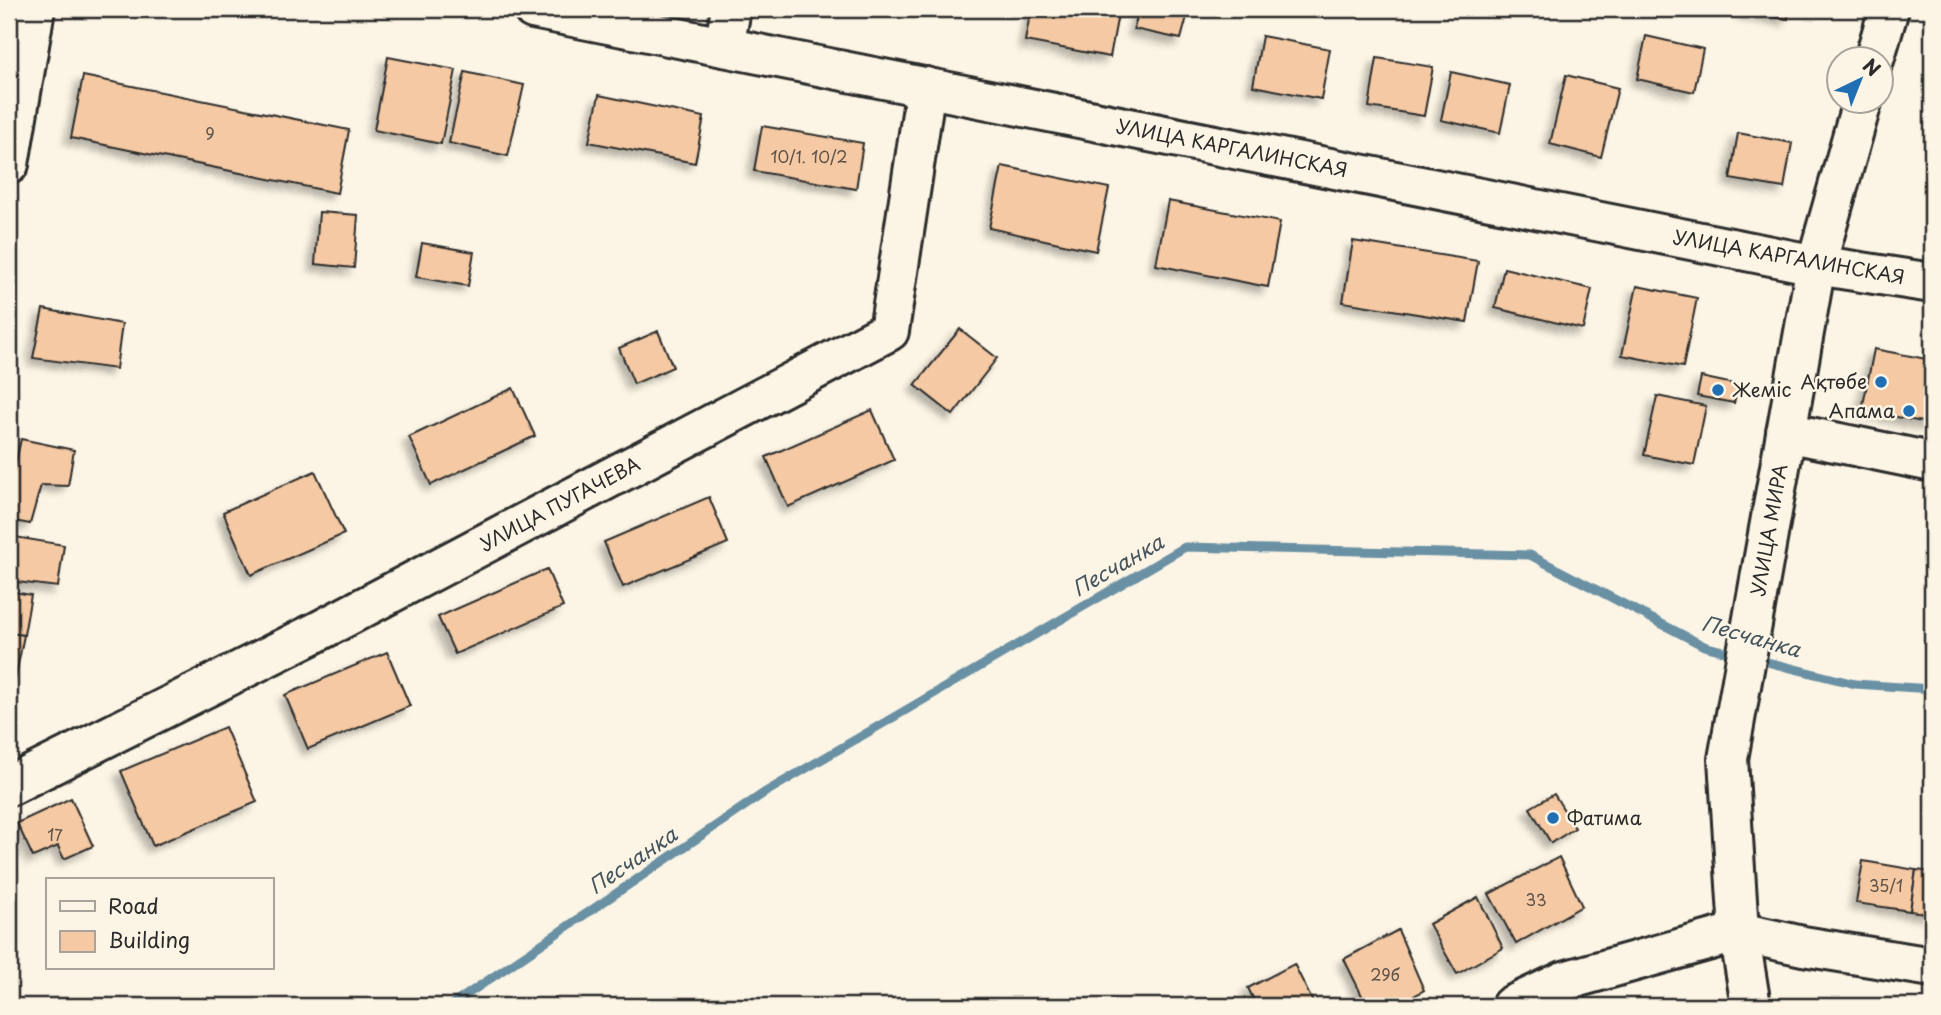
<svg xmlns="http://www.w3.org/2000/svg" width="1941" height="1015" viewBox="0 0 1941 1015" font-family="'Playpen Sans',sans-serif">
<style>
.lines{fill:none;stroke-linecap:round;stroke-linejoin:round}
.stream{stroke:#6a90a4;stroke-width:9}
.building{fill:#f4c9a3;stroke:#2b2b2b;stroke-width:2;filter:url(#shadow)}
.minor-casing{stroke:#2b2b2b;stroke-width:44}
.minor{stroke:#fcf5e5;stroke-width:38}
.poi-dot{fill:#1f6fb2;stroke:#fcf5e5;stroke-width:2.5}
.labels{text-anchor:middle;stroke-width:5;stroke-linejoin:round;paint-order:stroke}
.number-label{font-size:16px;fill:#5d5249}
.street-label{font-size:19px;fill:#2b2b2b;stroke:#fcf5e5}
.poi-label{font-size:19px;fill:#2b2b2b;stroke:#fcf5e5;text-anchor:end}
.water-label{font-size:21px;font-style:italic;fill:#45555e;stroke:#fcf5e5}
</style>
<defs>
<filter id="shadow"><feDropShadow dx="-6" dy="6" stdDeviation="3.5" flood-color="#0004"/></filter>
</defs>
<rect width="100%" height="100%" fill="#fcf5e5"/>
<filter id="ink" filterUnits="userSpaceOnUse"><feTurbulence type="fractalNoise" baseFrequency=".0143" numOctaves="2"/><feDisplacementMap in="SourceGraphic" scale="14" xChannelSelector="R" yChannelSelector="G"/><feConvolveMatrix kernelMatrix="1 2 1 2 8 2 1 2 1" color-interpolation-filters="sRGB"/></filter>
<g filter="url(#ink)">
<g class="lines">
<g class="stream">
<polyline points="1755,659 1855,684 1932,689"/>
<polyline points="450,1006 764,793 1185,547 1530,555 1704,646 1738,655"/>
</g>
</g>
<g class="building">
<polygon points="1031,9 1119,9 1110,57 1025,41"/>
<polygon points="1139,9 1189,9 1181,39 1134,29"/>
<polygon points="1745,9 1789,9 1788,19 1744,13"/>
<polygon points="1262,36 1330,49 1321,99 1253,86"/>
<polygon points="1646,36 1703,49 1694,92 1637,79"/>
<polygon points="388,57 456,70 441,144 374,130"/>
<polygon points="1377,58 1433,67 1424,116 1369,107"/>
<polygon points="465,72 524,85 508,156 449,143"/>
<polygon points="1451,72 1510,85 1500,133 1441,120"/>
<polygon points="1566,75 1618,88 1601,157 1550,144"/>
<polygon points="83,76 349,130 337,193 71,138"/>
<polygon points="599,95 704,117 695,163 589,142"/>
<polygon points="762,126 863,143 856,189 754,171"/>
<polygon points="1738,133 1792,143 1784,188 1730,179"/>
<polygon points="1002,166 1109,188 1096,251 989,228"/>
<polygon points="1168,201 1280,222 1268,287 1156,265"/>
<polygon points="319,212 358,215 354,268 315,264"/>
<polygon points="1353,241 1478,261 1467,322 1343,302"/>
<polygon points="422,243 474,252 468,286 416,277"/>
<polygon points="1504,268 1592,289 1583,329 1495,308"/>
<polygon points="1637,286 1697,298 1683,367 1622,355"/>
<polygon points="43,309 122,324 116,369 33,358"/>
<polygon points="960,329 997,358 953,415 915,385"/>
<polygon points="658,331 673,367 634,384 619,348"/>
<polygon points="1874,349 1932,360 1932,424 1862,410"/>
<polygon points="1701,377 1738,385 1734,403 1697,396"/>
<polygon points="513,388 535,436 431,485 409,437"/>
<polygon points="1657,396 1706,406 1694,465 1644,455"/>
<polygon points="872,410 894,460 788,507 766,457"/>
<polygon points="21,439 74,450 68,486 41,485 30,524 9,520 9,493"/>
<polygon points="315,471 344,534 251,575 223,512"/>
<polygon points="709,497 728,543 623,587 604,542"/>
<polygon points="9,536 64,545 58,587 9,581"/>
<polygon points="547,569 563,607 455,654 438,617"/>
<polygon points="9,591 31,595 24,635 9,633"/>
<polygon points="9,633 24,635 14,685 9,684"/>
<polygon points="387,652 410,706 308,749 285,695"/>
<polygon points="225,727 257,802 153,846 121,771"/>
<polygon points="1554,794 1575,828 1551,843 1530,808"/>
<polygon points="71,798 93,846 64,859 58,846 33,857 17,823"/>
<polygon points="1559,857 1582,906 1516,944 1489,894"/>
<polygon points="1863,861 1916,870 1910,911 1856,903"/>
<polygon points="1916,870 1932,872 1932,914 1910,911"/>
<polygon points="1478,897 1503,948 1457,974 1429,924"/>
<polygon points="1398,930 1424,990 1397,1006 1367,1006 1344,959"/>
<polygon points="1294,964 1315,1006 1257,1006 1248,988"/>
</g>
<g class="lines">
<defs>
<g id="minor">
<polyline points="533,9 1816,265 1932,283"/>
<polyline points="724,47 731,9"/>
<polyline points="1874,60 1889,9"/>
<polyline points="9,164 35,9"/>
<polyline points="1786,432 1932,462"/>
<polyline points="9,786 317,632 889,331 926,87"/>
<polyline points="1511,1006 1564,981 1739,932 1803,946 1932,967"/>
<polyline points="1751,1006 1739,932 1728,759 1816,265 1862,102"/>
</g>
</defs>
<use href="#minor" class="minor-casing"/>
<use href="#minor" class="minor"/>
</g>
</g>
<g class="poi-dot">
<circle cx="1881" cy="382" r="7"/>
<circle cx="1718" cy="390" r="7"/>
<circle cx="1909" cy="411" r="7"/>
<circle cx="1553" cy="818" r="7"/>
</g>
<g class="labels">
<g class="number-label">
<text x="210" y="140">9</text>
<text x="809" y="163">10/1. 10/2</text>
<text x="55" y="841">17</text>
<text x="1886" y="892">35/1</text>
<text x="1536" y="906">33</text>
<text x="1385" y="981">29б</text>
</g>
<g class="street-label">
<text transform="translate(1232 148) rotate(11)" y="7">УЛИЦА КАРГАЛИНСКАЯ</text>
<text transform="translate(1789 257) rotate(10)" y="7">УЛИЦА КАРГАЛИНСКАЯ</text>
<text transform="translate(560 504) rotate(-28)" y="7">УЛИЦА ПУГАЧЕВА</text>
<text transform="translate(1769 530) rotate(-80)" y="7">УЛИЦА МИРА</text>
</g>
<g class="poi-label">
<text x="1867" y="389">Ақтөбе</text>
<text x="1732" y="397" text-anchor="start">Жеміс</text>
<text x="1895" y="418">Апама</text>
<text x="1567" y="825" text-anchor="start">Фатима</text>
</g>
<g class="water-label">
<text transform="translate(1118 566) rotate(-30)" y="7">Песчанка</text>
<text transform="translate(1751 637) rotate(16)" y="7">Песчанка</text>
<text transform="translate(633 861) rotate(-34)" y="7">Песчанка</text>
</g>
</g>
<rect width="1941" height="1015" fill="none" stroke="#fcf5e5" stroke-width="35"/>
<rect x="18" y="18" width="1906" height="980" fill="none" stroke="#2b2b2b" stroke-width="2.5" filter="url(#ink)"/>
<rect x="46" y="878" width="228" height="91" fill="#fcf5e5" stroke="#a8a49b" stroke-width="2"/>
<rect x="60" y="901" width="35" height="10" fill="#fcf5e5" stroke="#a8a49b" stroke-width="2"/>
<text x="108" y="914" font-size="21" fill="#2b2b2b">Road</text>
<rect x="60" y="931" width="35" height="21" fill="#f4c9a3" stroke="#a8a49b" stroke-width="2"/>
<text x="108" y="948" font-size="21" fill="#2b2b2b">Building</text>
<g transform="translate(1860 80) rotate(43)"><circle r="33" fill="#fcf5e5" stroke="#a8a49b" stroke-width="2"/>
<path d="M0-5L12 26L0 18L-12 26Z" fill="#1f6fb2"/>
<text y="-10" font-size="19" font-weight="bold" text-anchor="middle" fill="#2b2b2b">N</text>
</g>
</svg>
